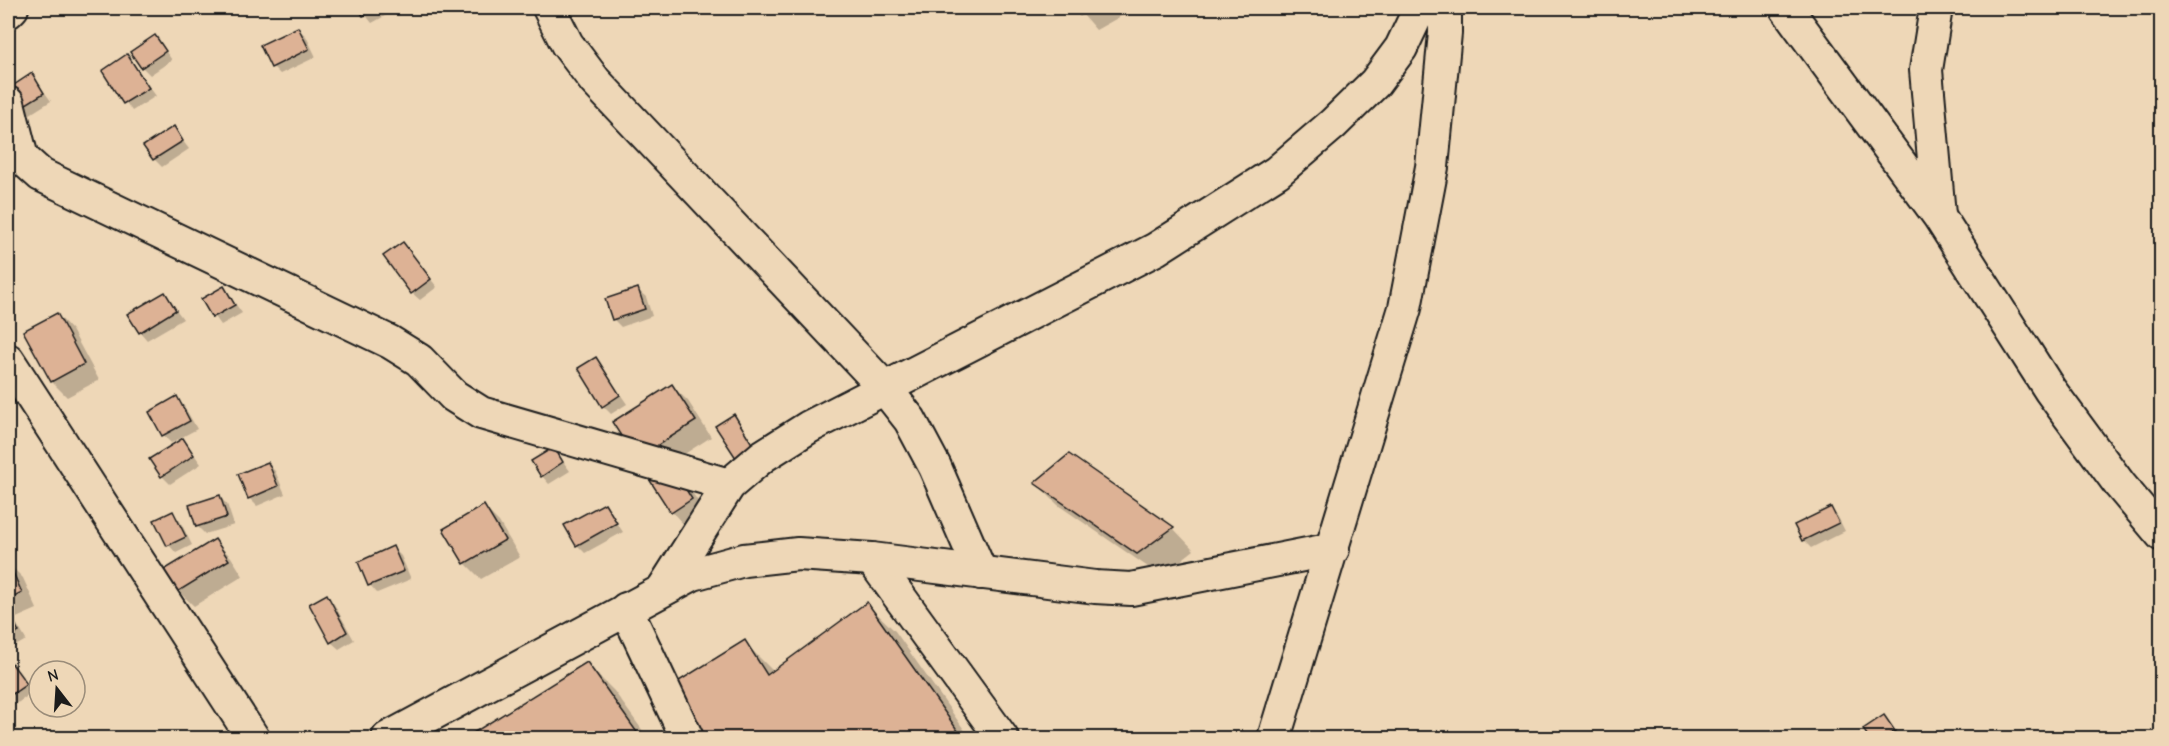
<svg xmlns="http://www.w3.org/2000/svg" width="2169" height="746" viewBox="0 0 2169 746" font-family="'Comic Neue',sans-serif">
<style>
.shadow{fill:#0003}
.building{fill:#ddb295;stroke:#1c1c1c;stroke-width:1.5}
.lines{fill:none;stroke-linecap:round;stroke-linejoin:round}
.minor-casing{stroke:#1c1c1c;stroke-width:36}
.minor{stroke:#eed7b7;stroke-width:32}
</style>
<rect width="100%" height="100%" fill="#eed7b7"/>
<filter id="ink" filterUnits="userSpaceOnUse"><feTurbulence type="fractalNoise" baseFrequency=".0167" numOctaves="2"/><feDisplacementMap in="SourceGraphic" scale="12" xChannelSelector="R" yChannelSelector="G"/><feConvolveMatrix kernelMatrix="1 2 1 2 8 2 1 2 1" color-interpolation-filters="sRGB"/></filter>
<g filter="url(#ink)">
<g class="shadow">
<polygon points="360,8 389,8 392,12 372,23"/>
<polygon points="1077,8 1131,8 1132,10 1096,30"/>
<polygon points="298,29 306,36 316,57 280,74 273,67"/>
<polygon points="155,37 172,60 150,75 142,67"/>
<polygon points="127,56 156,96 132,111 104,71"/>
<polygon points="32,75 51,101 19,121"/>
<polygon points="173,128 189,149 162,167 154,159"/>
<polygon points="403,244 437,287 420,300 412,293"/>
<polygon points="224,288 242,313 221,325 203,300"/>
<polygon points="638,290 646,297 652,316 621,327 613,319"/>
<polygon points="164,293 183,319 147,340 140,332"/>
<polygon points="57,314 72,330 99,380 67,397 52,382 25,331"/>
<polygon points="596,359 627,404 611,414 603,406"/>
<polygon points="672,386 688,401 711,437 672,462 707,515 687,528 672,512 614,423"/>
<polygon points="177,398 184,406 197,429 171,443 163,435"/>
<polygon points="734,416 761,455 744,465 737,457"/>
<polygon points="183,439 201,464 170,484 162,476"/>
<polygon points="554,449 570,471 549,484 542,476"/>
<polygon points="268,464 275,471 285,494 257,506 249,498"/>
<polygon points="1036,483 1173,528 1194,550 1161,576 1058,505"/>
<polygon points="219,497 227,504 234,525 205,534 198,527 191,506"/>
<polygon points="605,505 623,532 585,553 577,545"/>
<polygon points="483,506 499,522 520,557 481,579 465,563"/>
<polygon points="1831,509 1838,517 1845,531 1811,548 1803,540"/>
<polygon points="172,513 180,521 192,545 176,553 169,545 156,521"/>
<polygon points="215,541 231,557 243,576 194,606 178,591"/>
<polygon points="393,548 401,556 411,579 377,593 370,585"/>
<polygon points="8,563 23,578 37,609 14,619 26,640 12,648 8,643"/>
<polygon points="326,596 334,604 354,640 339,649 331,642"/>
<polygon points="867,604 895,631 970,738 694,738 744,642 774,672"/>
<polygon points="10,663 33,692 12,707 8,703 8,665"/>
<polygon points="587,664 614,691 648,738 468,738"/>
<polygon points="1883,717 1891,725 1901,738 1871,738 1865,730"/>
</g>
<g class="building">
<polygon points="358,8 379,8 363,16"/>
<polygon points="1075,8 1094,8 1080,15"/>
<polygon points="298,27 309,49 271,68 260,45"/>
<polygon points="155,35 166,51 141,68 130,52"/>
<polygon points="127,54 149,88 123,104 102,71"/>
<polygon points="32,73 44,93 10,114 8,89"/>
<polygon points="174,126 183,141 153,160 143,146"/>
<polygon points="403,242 431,279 411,294 383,256"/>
<polygon points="224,286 235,305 212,318 201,299"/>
<polygon points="638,288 645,309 612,320 605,299"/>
<polygon points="165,292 176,310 139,333 127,314"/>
<polygon points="57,313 84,364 51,382 23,331"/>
<polygon points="596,357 620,395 602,407 578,368"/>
<polygon points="672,384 696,421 658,445 692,499 671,513 612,422"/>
<polygon points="177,396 190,421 162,436 149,412"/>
<polygon points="734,414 754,447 736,458 715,426"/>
<polygon points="183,438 194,455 161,477 149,459"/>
<polygon points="554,447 563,462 541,477 531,461"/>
<polygon points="1069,454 1174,527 1137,554 1034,483"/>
<polygon points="268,462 278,486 248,499 238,474"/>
<polygon points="220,495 227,517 196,527 189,505"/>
<polygon points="605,503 617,523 576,546 564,525"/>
<polygon points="484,505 505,540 464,564 443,529"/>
<polygon points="1831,507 1839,523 1802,541 1794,525"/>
<polygon points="173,511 186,537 167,546 154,520"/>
<polygon points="215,539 229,560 177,592 164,570"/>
<polygon points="393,546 404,571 368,586 358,562"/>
<polygon points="8,561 22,593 8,600"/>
<polygon points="327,594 347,632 330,643 309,604"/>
<polygon points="867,602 963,738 693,738 666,689 745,640 767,675"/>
<polygon points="8,612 19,632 8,638"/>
<polygon points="10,661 27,684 8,697 8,663"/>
<polygon points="587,662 641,738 465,738"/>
<polygon points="1884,715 1895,731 1884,738 1869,738 1863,729"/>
</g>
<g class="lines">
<defs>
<g id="minor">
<polyline points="549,8 567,44 595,81 884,387 910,420 935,467 981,573"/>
<polyline points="1786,8 1939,216 2050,390 2120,485 2162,535"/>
<polyline points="1936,8 1926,70 1939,215"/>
<polyline points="8,12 12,8"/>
<polyline points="8,103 22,158 41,175 390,342 419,360 454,396 481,413 729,485"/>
<polyline points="8,360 253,738"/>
<polyline points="872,559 1002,738"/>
<polyline points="663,589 729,485 763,456 809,427 1156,249 1277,172 1333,124 1375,83 1401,48 1420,8"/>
<polyline points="626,609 687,738"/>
<polyline points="388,738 693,574 744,560 798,554 872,559 1095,587 1131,589 1333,549"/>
<polyline points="1274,738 1405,308 1432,167 1445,33 1445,8"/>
</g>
</defs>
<use href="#minor" class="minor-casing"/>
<use href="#minor" class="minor"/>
</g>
</g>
<rect width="2169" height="746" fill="none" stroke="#eed7b7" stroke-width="30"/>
<rect x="15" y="15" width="2139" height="716" fill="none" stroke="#1c1c1c" stroke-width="2" filter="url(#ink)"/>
<g transform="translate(57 689) rotate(343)"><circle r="28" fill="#eed7b7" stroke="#9a8c79" stroke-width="1.5"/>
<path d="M0-4.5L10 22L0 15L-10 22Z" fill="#1c1c1c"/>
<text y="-9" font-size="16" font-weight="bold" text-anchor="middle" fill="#1c1c1c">N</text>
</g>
</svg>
